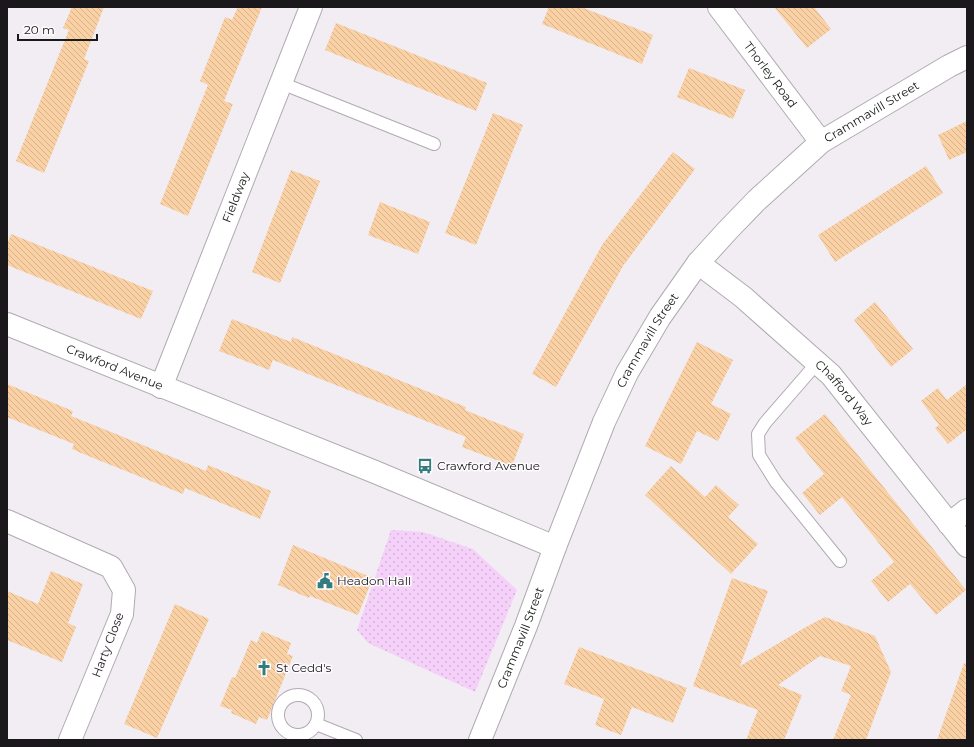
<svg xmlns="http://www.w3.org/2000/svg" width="974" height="747" viewBox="0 0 974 747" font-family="Montserrat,sans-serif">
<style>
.grass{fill:url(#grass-dots)}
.building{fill:url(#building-back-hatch)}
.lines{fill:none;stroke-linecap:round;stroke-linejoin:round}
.lane-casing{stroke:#afabb0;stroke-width:14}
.street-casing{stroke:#afabb0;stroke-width:24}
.secondary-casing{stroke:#afabb0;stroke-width:24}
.lane{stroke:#fff;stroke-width:12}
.street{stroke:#fff;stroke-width:22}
.secondary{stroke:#fff;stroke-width:22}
.labels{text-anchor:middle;stroke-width:3;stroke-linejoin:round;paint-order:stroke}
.street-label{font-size:12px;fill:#1a181a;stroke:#fefbfe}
.poi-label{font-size:12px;fill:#1a181a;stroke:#fefbfe;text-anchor:start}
</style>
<defs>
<pattern id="grass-dots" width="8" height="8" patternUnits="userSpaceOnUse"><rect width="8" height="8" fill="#f5d1fa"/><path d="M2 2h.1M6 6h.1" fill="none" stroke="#d1b3d6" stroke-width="1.8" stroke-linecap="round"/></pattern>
<pattern id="building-back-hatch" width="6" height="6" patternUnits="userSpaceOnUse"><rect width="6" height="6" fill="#fad0a5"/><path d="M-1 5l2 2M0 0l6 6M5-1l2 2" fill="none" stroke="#d6b28d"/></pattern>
</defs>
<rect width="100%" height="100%" fill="#f2edf3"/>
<polygon class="grass" points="391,530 423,532 473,549 517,590 475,692 368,643 357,630"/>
<g class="building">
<polygon points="72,7 104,7 84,59 89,61 44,173 16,161 69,30 63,28"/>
<polygon points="238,7 262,7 224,101 233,104 188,216 160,204 208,85 200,81 225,17 232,20"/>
<polygon points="549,7 581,7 653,35 642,64 542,24"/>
<polygon points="774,7 814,7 831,29 807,48"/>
<polygon points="336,23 487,83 476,111 325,50"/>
<polygon points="689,68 745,90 733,119 677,97"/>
<polygon points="493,113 523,125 476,245 445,233"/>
<polygon points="967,121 967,152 949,160 938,135"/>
<polygon points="673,152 695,169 623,266 556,387 532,374 602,245"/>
<polygon points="926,166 943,193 835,262 818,235"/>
<polygon points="291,170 320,181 280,283 252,272"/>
<polygon points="380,202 430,222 418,254 368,235"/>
<polygon points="11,234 153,291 141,319 7,265 7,245"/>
<polygon points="875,302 913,349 891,367 854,320"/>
<polygon points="232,319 291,342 292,337 466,407 465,410 524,434 512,466 462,447 466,437 273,360 269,370 219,351"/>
<polygon points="697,342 733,360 711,404 731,414 718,441 697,431 681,464 645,446"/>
<polygon points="7,384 73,411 71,416 111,432 206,471 208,465 271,491 260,519 185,488 183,494 81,453 72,449 74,444 7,417"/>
<polygon points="967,384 967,429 948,444 935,428 939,425 921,401 938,388 947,400"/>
<polygon points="825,414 966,590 936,615 910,584 888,602 871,581 894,562 842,497 820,515 802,493 824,474 795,438"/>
<polygon points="671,466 705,497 716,485 739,505 728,517 758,544 731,574 645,495"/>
<polygon points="293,545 373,578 358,615 310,596 309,598 278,585"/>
<polygon points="51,571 83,584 68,623 76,627 62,662 7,640 7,591 38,604"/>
<polygon points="732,578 768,591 740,666 806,627 825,617 875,636 891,672 866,740 833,740 851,695 841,691 851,666 820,656 778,685 802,695 784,740 746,740 758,710 693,686"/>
<polygon points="175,604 209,619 157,738 124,724"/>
<polygon points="262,631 291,643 287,654 293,656 267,720 259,717 256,724 231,713 232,710 220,706 232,677 235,678 251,640 257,643"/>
<polygon points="579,647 687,688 673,723 632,707 621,735 595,725 604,699 564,684"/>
<polygon points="964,663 967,664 967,740 937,740"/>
</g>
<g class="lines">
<defs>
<g id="lane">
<polyline points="281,83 434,144"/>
<polyline points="817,363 765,423 758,434 759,455 776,482 840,561"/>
<circle cx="298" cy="715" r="20"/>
<polyline points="316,724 356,740"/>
</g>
<g id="street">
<path id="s1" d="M 719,7 L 821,142"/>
<path id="s2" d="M 698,263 L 743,297 L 831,375 L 967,546"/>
<path id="s3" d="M 7,324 L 375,472 L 555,547"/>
<path id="s4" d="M 161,387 L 311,7"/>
<polyline points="7,521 111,567 124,590 122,614 70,740"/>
<polyline points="949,524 967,510"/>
</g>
<g id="secondary">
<path id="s5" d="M 480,740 L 526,626 L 555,547 L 604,422 L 627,373 L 660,317 L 698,263 L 727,231 L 757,200 L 821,142 L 949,66 L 967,57"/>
</g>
</defs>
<use href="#lane" class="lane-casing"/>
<use href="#street" class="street-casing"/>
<use href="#secondary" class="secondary-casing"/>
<use href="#lane" class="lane"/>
<use href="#street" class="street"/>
<use href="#secondary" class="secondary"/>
</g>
<defs>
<symbol id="bus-bare" viewBox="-9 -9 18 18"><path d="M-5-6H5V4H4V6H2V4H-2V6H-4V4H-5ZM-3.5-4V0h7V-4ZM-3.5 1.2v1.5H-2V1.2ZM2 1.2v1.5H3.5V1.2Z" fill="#327c7f" stroke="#fefbfe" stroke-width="2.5" paint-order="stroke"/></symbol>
<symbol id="civic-bare" viewBox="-9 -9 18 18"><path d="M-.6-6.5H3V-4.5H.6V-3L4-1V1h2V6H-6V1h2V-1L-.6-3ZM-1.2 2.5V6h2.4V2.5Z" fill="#327c7f" stroke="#fefbfe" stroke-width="2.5" paint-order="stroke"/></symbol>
<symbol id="church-bare" viewBox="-9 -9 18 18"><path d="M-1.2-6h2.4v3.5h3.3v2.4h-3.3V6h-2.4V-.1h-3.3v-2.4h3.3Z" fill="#327c7f" stroke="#fefbfe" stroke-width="2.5" paint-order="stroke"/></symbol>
</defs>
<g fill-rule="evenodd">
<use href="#bus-bare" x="414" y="455" width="22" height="22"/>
<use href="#civic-bare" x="314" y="570" width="22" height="22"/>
<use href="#church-bare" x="253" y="657" width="22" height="22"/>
</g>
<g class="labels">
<g class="street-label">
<text dy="4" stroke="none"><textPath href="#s1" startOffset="85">Thorley Road</textPath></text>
<text dy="4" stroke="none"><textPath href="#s5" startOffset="758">Crammavill Street</textPath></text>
<text dy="4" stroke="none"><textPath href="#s4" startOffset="204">Fieldway</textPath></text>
<text dy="4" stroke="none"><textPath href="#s5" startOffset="434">Crammavill Street</textPath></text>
<text dy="4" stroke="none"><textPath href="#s3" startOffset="116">Crawford Avenue</textPath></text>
<text dy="4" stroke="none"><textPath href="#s2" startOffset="196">Chafford Way</textPath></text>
<text dy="4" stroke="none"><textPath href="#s5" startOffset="110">Crammavill Street</textPath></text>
<text transform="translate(108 645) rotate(-69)" y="4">Harty Close</text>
</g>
<g class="poi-label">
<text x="437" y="470">Crawford Avenue</text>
<text x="337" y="585">Headon Hall</text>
<text x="276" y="672">St Cedd's</text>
</g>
</g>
<rect width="974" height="747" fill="none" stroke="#1a181a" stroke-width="16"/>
<path d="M18 34v6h79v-6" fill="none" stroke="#1a181a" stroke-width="2"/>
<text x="24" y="34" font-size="12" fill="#1a181a" stroke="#fefbfe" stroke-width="3" paint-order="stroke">20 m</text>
</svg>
